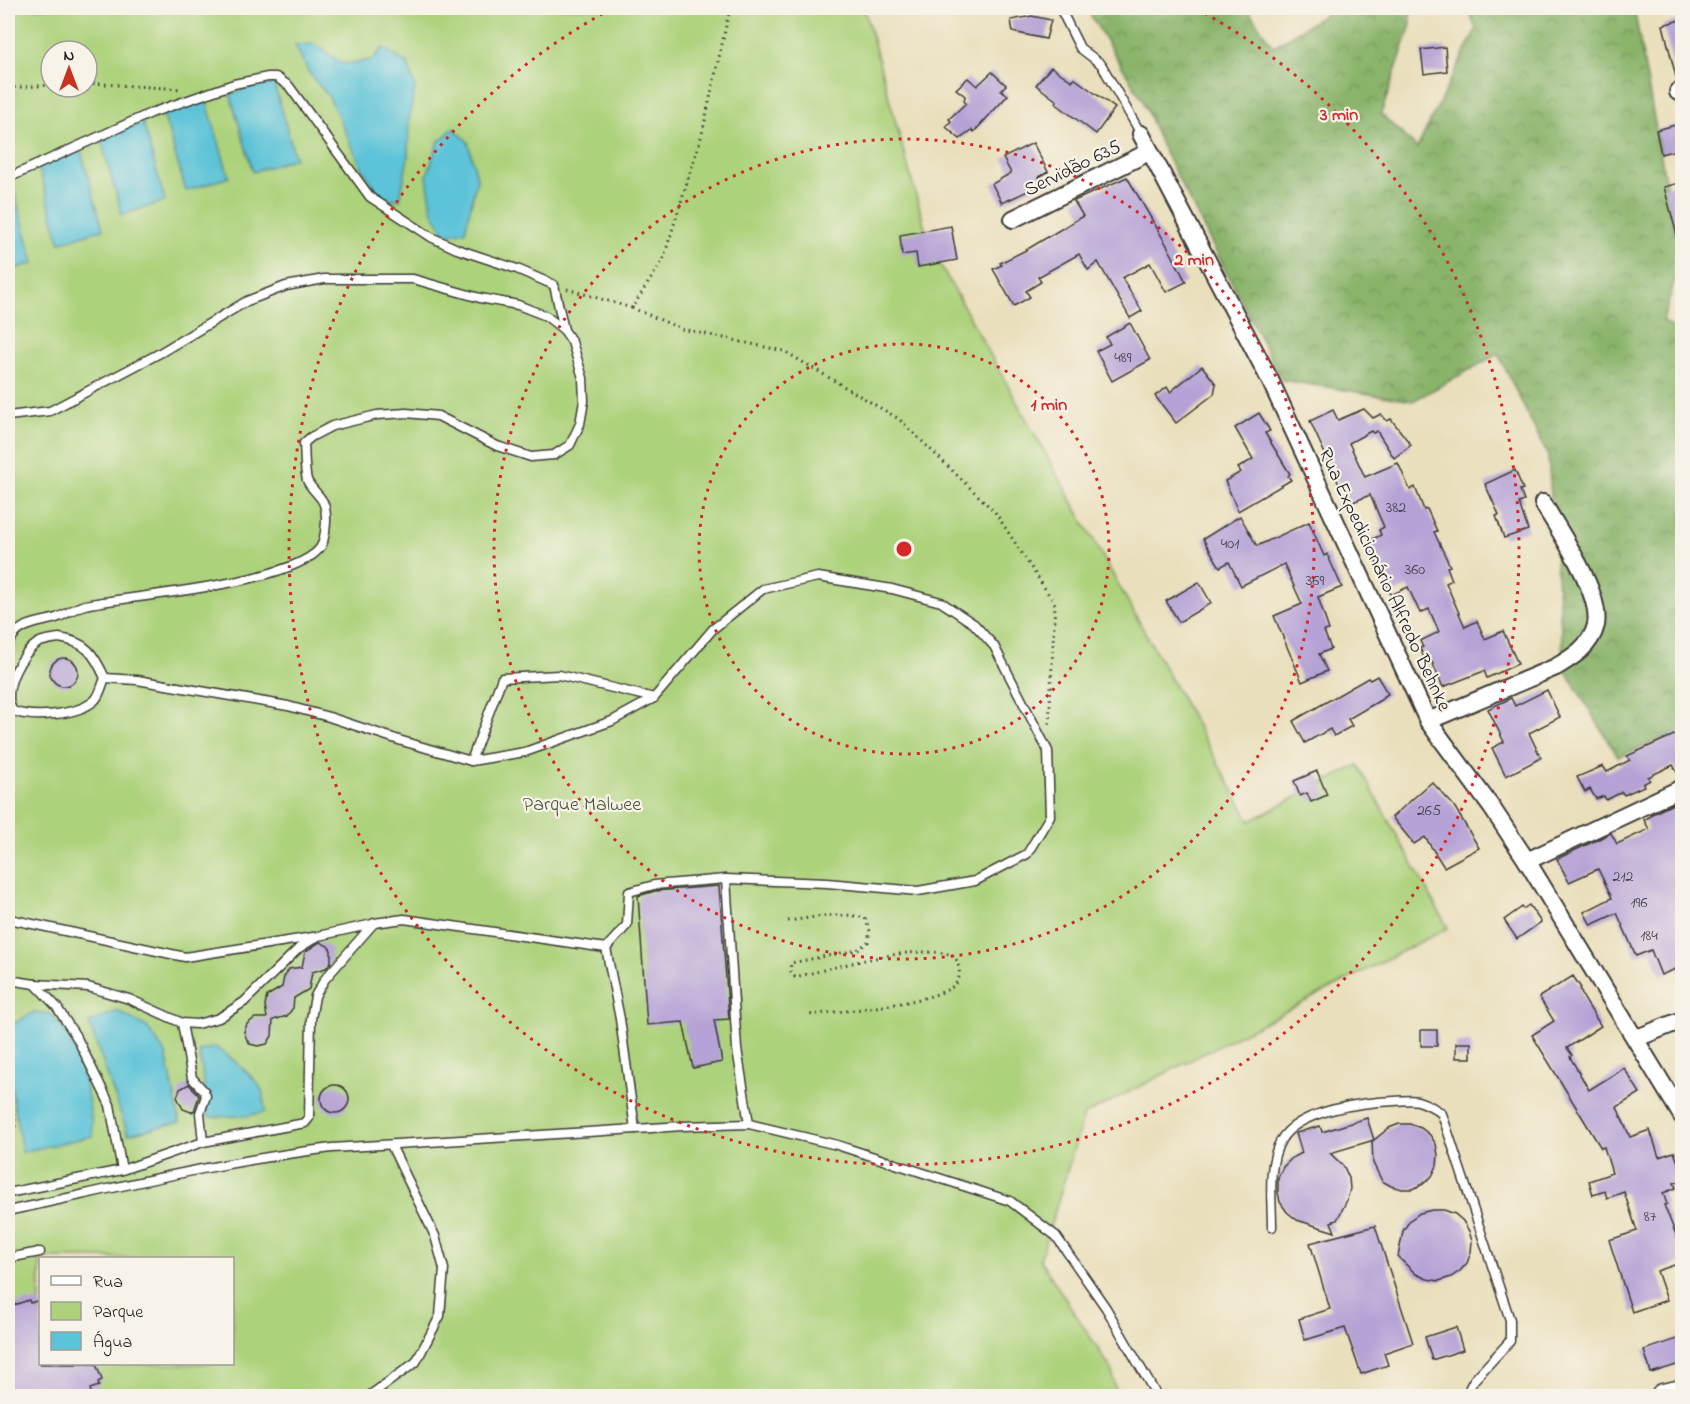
<svg xmlns="http://www.w3.org/2000/svg" width="1690" height="1404" viewBox="0 0 1690 1404" font-family="'Indie Flower',sans-serif">
<style>
.forest{fill:url(#forest-crowns);stroke:#536844;stroke-width:1.5}
.park{fill:#add27b;stroke:#64774c;stroke-width:1.5;fill-rule:evenodd}
.water{fill:#5cc3d8;stroke:#3c707a;stroke-width:1.5}
.building{fill:#b5a2d6}
.lines{fill:none;stroke-linecap:round;stroke-linejoin:round}
.lane-casing{stroke:#3b3934;stroke-width:11}
.street-casing{stroke:#3b3934;stroke-width:20}
.secondary-casing{stroke:#3b3934;stroke-width:27}
.path{stroke:#3b3934;stroke-width:3;stroke-dasharray:1.5 4.5;stroke-linecap:butt}
.lane{stroke:#fff;stroke-width:8}
.street{stroke:#fff;stroke-width:16}
.secondary{stroke:#fff;stroke-width:24}
.ring{fill:none;stroke:#d62828;stroke-width:3;stroke-dasharray:3 6}
.labels{text-anchor:middle;stroke-width:4.5;stroke-linejoin:round;paint-order:stroke}
.number-label{font-size:16px;fill:#423e4a}
.street-label{font-size:20px;fill:#1c1c1c;stroke:#f7f3e8}
.park-label{font-size:20px;fill:#485338;stroke:#f7f3e8}
.centre{fill:#d62828;stroke:#f7f3e8;stroke-width:3}
.ring-label{font-size:18px;text-anchor:middle;font-weight:bold;fill:#d62828;stroke:#f7f3e8;stroke-width:4.5;stroke-linejoin:round;paint-order:stroke}
</style>
<defs>
<pattern id="forest-crowns" width="20" height="18" patternUnits="userSpaceOnUse" patternTransform="scale(1.5)"><rect width="20" height="18" fill="#8ab46b"/><path d="M2 6a3 3 0 1 1 6 0M12 15a3 3 0 1 1 6 0" fill="none" stroke="#709257"/></pattern>
</defs>
<rect width="100%" height="100%" fill="#f7f3e8"/>
<filter id="ink" filterUnits="userSpaceOnUse"><feTurbulence type="fractalNoise" baseFrequency=".0167" numOctaves="2"/><feDisplacementMap in="SourceGraphic" scale="12" xChannelSelector="R" yChannelSelector="G"/><feConvolveMatrix kernelMatrix="1 2 1 2 8 2 1 2 1" color-interpolation-filters="sRGB"/></filter>
<filter id="wash" filterUnits="userSpaceOnUse"><feTurbulence type="fractalNoise" baseFrequency=".008" numOctaves="4" result="noise"/><feDisplacementMap in="SourceGraphic" scale="24" xChannelSelector="R" yChannelSelector="G"/><feGaussianBlur stdDeviation="1.35" result="paint"/><feColorMatrix in="noise" values="0 0 0 0 0 0 0 0 0 0 0 0 0 0 0 0 0 1.4 0 .05"/><feComposite in="paint" operator="in"/></filter>
<g filter="url(#wash)">
<rect width="100%" height="100%" fill="#eadfbc"/>
<polygon class="forest" points="1086,8 1247,8 1273,47 1335,8 1410,8 1411,25 1381,114 1417,148 1476,29 1468,8 1634,8 1680,262 1663,321 1682,334 1682,730 1618,757 1564,668 1548,456 1498,354 1413,401 1282,380 1162,147 1142,99"/>
<path class="park" d="M 8,8 L 864,8 L 930,246 L 1250,821 L 1358,765 L 1448,928 L 1084,1115 L 1040,1260 L 1112,1370 L 1116,1396 L 8,1396 ZM 51,51 L 87,51 L 87,87 L 51,87 ZM 40,1258 L 232,1258 L 232,1364 L 40,1364 Z"/>
<g class="water">
<polygon points="315,44 342,64 372,60 383,48 408,64 415,87 409,118 408,157 400,200 380,197 361,166 329,97 309,73 295,45"/>
<polygon points="273,80 295,158 253,172 230,94"/>
<polygon points="206,99 229,177 186,191 163,113"/>
<polygon points="143,123 165,201 122,215 100,137"/>
<polygon points="454,128 468,142 477,178 465,231 446,235 432,210 427,176 438,142"/>
<polygon points="81,151 103,229 60,243 38,165"/>
<polygon points="12,185 34,263 8,271 8,186"/>
<polygon points="117,1011 147,1027 166,1054 180,1122 128,1134 89,1023"/>
<path d="M 34,1012 L 51,1014 C 57,1021 64,1029 68,1036 C 84,1066 90,1102 93,1136 L 22,1152 L 8,1069 L 8,1027 Z"/>
<path d="M 215,1047 C 227,1054 259,1080 263,1093 C 264,1099 264,1106 265,1112 L 246,1116 L 209,1117 L 199,1051 Z"/>
</g>
<g id="blocks">
<g class="building">
<polygon points="1032,16 1051,20 1046,39 1013,32 1011,20"/>
<polygon points="1683,19 1683,81 1677,81 1663,25"/>
<polygon points="1445,47 1447,71 1424,74 1421,50"/>
<polygon points="1051,67 1072,81 1074,78 1115,108 1096,134 1055,103 1057,101 1036,85"/>
<polygon points="992,72 1006,85 1001,90 1008,95 974,132 972,130 960,139 946,127 951,121 949,119 966,103 964,101 965,96 956,89 968,78 977,86"/>
<polygon points="1683,123 1683,148 1661,154 1656,130"/>
<polygon points="1033,143 1048,172 1039,177 1043,184 1002,203 992,184 1011,173 1003,158"/>
<polygon points="1127,177 1168,247 1186,282 1166,292 1150,263 1122,278 1142,311 1130,318 1098,262 1088,270 1079,254 1038,277 1041,282 1026,291 1030,297 1014,306 993,269 1002,265 1000,263 1026,250 1083,216 1074,201"/>
<polygon points="1683,182 1683,238 1678,239 1664,187"/>
<polygon points="951,226 957,260 918,267 916,253 902,255 900,235"/>
<polygon points="1130,323 1150,360 1112,381 1096,351 1110,344 1106,337"/>
<polygon points="1202,366 1216,384 1214,394 1176,423 1155,396 1167,387 1170,392"/>
<polygon points="1364,409 1373,418 1381,414 1387,421 1391,419 1411,445 1394,458 1377,431 1373,433 1371,431 1349,443 1365,477 1398,463 1410,490 1415,487 1424,510 1427,509 1437,531 1434,532 1450,566 1447,567 1452,580 1446,583 1465,627 1477,621 1485,639 1503,631 1518,664 1487,678 1484,671 1443,687 1432,662 1427,665 1420,648 1423,647 1420,641 1439,632 1429,609 1420,613 1408,587 1391,595 1367,542 1381,535 1379,530 1384,527 1370,495 1348,504 1310,421 1333,410 1338,420"/>
<polygon points="1259,413 1270,431 1265,433 1290,474 1288,476 1291,480 1238,511 1225,481 1241,472 1238,468 1253,459 1235,428"/>
<polygon points="1515,470 1523,489 1520,490 1524,501 1519,503 1528,530 1504,538 1496,516 1499,515 1485,484"/>
<polygon points="1240,516 1257,546 1309,522 1324,556 1327,554 1342,587 1318,597 1329,630 1324,631 1331,649 1319,654 1327,671 1302,682 1274,616 1302,604 1284,564 1241,586 1229,562 1220,567 1203,539"/>
<polygon points="1199,582 1211,603 1179,622 1166,601"/>
<circle cx="64" cy="672" r="14"/>
<polygon points="1377,676 1388,694 1383,697 1384,698 1348,719 1352,726 1334,736 1330,729 1305,743 1293,721 1368,678 1370,680"/>
<polygon points="1547,690 1560,717 1529,733 1541,758 1506,776 1492,748 1504,742 1488,709 1511,698 1515,706"/>
<polygon points="1683,731 1683,778 1680,778 1673,765 1648,777 1650,780 1643,784 1644,786 1624,795 1622,792 1606,800 1604,796 1596,799 1590,789 1585,792 1577,777 1603,766 1607,772 1630,760 1627,756"/>
<polygon points="1317,771 1327,795 1311,802 1307,793 1300,796 1294,781"/>
<polygon points="1432,782 1454,806 1479,848 1444,867 1425,837 1414,844 1392,817"/>
<polygon points="1683,799 1683,966 1661,975 1651,950 1636,956 1617,913 1591,925 1584,912 1612,898 1598,869 1569,882 1557,859 1611,833 1617,844 1649,829 1644,820 1651,816 1650,815"/>
<polygon points="719,886 729,1019 714,1020 722,1062 693,1068 683,1022 647,1025 638,896 655,891"/>
<polygon points="1529,905 1541,922 1517,939 1504,920 1522,907 1523,909"/>
<polygon points="320,942 328,946 331,950 331,962 326,968 312,972 309,989 294,998 293,1008 287,1016 273,1020 272,1036 267,1044 258,1046 250,1044 247,1040 244,1032 247,1024 255,1018 267,1018 265,1005 267,996 282,987 284,977 289,969 302,967 305,952"/>
<polygon points="1573,976 1581,988 1580,989 1584,999 1601,1026 1567,1048 1572,1055 1570,1057 1589,1090 1624,1068 1640,1093 1617,1107 1630,1137 1650,1130 1659,1157 1674,1152 1683,1175 1683,1180 1674,1183 1676,1188 1663,1193 1667,1204 1664,1205 1683,1252 1683,1262 1657,1271 1667,1300 1632,1312 1609,1240 1637,1231 1624,1192 1607,1198 1605,1191 1593,1195 1589,1181 1612,1173 1604,1147 1601,1148 1532,1035 1554,1021 1539,997"/>
<rect x="1421" y="1030" width="16" height="16"/>
<rect x="1456" y="1043" width="15" height="15"/>
<polygon points="189,1084 199,1096 194,1111 191,1112 183,1109 177,1097 180,1089"/>
<circle cx="335" cy="1099" r="14"/>
<polygon points="1367,1118 1374,1140 1389,1128 1399,1124 1410,1124 1421,1128 1430,1135 1436,1144 1438,1155 1437,1166 1432,1176 1423,1184 1413,1189 1402,1189 1391,1186 1382,1181 1373,1163 1372,1141 1374,1140 1330,1153 1344,1167 1349,1178 1350,1189 1347,1200 1337,1220 1331,1222 1335,1232 1297,1220 1287,1212 1280,1202 1278,1192 1278,1178 1283,1167 1292,1158 1302,1153 1296,1133 1320,1126 1322,1132"/>
<polygon points="1432,1210 1444,1210 1455,1214 1463,1221 1469,1231 1472,1241 1471,1252 1467,1263 1460,1271 1451,1277 1439,1281 1427,1279 1416,1274 1398,1257 1403,1231 1410,1220 1420,1213"/>
<polygon points="1375,1226 1413,1343 1384,1353 1388,1365 1361,1374 1345,1328 1305,1340 1299,1319 1330,1309 1310,1243"/>
<polygon points="29,1300 30,1303 40,1300 40,1364 96,1364 102,1380 98,1382 99,1386 90,1389 92,1396 8,1396 8,1307"/>
<polygon points="1456,1327 1463,1350 1432,1360 1425,1337"/>
<polygon points="1683,1337 1683,1363 1651,1373 1644,1350"/>
</g>
</g>
</g>
<g filter="url(#ink)">
<use href="#blocks" fill-opacity="0" stroke="#3b3934" stroke-width="1.5"/>
<g class="lines">
<defs>
<g id="lane">
<polyline points="1060,8 1080,48 1101,64 1141,134"/>
<polyline points="8,178 151,113 234,84 268,77 276,77 289,86 370,197 431,237 457,249 517,269 554,285 564,330"/>
<path d="M 8,416 L 50,411 L 160,353 L 247,301 L 286,286 L 324,279 L 413,279 L 480,298 L 518,305 L 546,316 L 564,330 L 572,342 L 583,378 L 584,401 L 580,424 L 570,445 L 554,455 L 531,457 L 497,446 L 438,416 L 406,413 L 377,415 L 332,426 L 311,437 L 304,443 C 305,455 304,468 307,480 C 310,488 319,494 323,502 C 328,513 326,531 323,542 C 311,583 126,596 85,605 C 75,607 66,615 56,618 C 36,624 17,623 8,645"/>
<path d="M 59,638 C 87,642 94,654 105,678 C 102,685 100,695 95,700 C 79,715 33,719 13,711 C 0,693 21,651 40,642 C 45,640 53,639 59,638 Z"/>
<polyline points="105,678 137,680 288,706 329,717 402,741 471,761 525,752 612,721 654,698 713,629 763,589 818,577 892,589 941,602 974,624 994,646 1048,751 1050,816 1027,854 975,881 918,891 827,883 726,879 654,885 629,892 627,925 606,948"/>
<polyline points="471,761 502,678 559,675 654,698"/>
<polyline points="8,921 14,920 185,957 313,937"/>
<polyline points="8,980 35,984 56,1006 77,1038 110,1105 122,1170 8,1193"/>
<polyline points="35,984 88,987 129,999 182,1023 197,1024 219,1018 244,1002 299,948 318,936 373,924"/>
<polyline points="182,1023 192,1078 204,1091 206,1096 200,1113 203,1142"/>
<polyline points="749,1124 837,1145 1010,1201 1056,1236 1106,1308 1157,1396"/>
<polyline points="122,1170 203,1142 305,1123 309,1118 311,1019 315,996 325,979 374,923 404,919 606,948 620,1019 635,1129"/>
<path d="M 8,1211 C 115,1188 222,1161 332,1148 L 683,1126 L 749,1124 L 737,1049 L 726,879"/>
<path d="M 1272,1227 C 1272,1199 1267,1165 1281,1140 C 1298,1110 1364,1102 1395,1101 C 1402,1101 1411,1099 1418,1101 C 1428,1104 1435,1108 1442,1114 L 1510,1320 L 1510,1341 L 1474,1380 L 1470,1387 L 1471,1396"/>
<polyline points="8,1258 40,1252"/>
<polyline points="369,1396 416,1362 440,1316 444,1269 435,1236 391,1145"/>
</g>
<g id="street">
<polyline points="1678,92 1682,91"/>
<polyline points="1141,134 1270,380 1428,721 1492,808 1527,861 1682,1116"/>
<polyline points="1013,219 1149,152"/>
<path d="M 1428,721 L 1556,667 C 1573,657 1591,646 1596,625 C 1602,593 1559,531 1543,503"/>
<polyline points="1527,861 1682,788"/>
<polyline points="1637,1038 1682,1020"/>
</g>
<polyline id="secondary" points="1663,1396 1682,1392"/>
</defs>
<use href="#lane" class="lane-casing"/>
<use href="#street" class="street-casing"/>
<use href="#secondary" class="secondary-casing"/>
<g class="path">
<polyline points="87,83 181,89"/>
<polyline points="8,88 51,85"/>
<polyline points="567,289 632,308 663,260 702,134 730,8"/>
<polyline points="632,308 682,329 784,351 899,419 995,512 1055,604 1049,726"/>
<path d="M 788,921 C 813,918 840,911 865,918 L 870,931 L 868,942 L 857,950 L 791,963 L 790,971 L 795,977 C 835,968 917,942 955,956 C 958,964 962,973 957,982 C 945,1003 834,1012 808,1015"/>
<polyline points="8,1078 15,1122 15,1127 8,1136"/>
</g>
<use href="#lane" class="lane"/>
<use href="#street" class="street"/>
<use href="#secondary" class="secondary"/>
</g>
</g>
<g class="ring">
<circle cx="904" cy="549" r="205"/>
<circle cx="904" cy="549" r="410"/>
<path d="M1197 9A615 615 0 1 1 611 9"/>
</g>
<g class="labels">
<g class="number-label">
<text x="1123" y="362">489</text>
<text x="1396" y="512">382</text>
<text x="1230" y="548">401</text>
<text x="1415" y="574">360</text>
<text x="1315" y="585">369</text>
<text x="1429" y="815">265</text>
<text x="1623" y="881">212</text>
<text x="1639" y="907">196</text>
<text x="1649" y="940">184</text>
<text x="1650" y="1221">87</text>
</g>
<g class="street-label">
<text transform="translate(1072 167) rotate(-26)" y="7">Servidão 635</text>
<text transform="translate(1386 579) rotate(65)" y="7">Rua Expedicionário Alfredo Behnke</text>
</g>
<g class="park-label">
<text x="582" y="810">Parque Malwee</text>
</g>
</g>
<circle cx="904" cy="549" r="9" class="centre"/>
<g class="ring-label">
<text x="1339" y="120">3 min</text>
<text x="1194" y="265">2 min</text>
<text x="1049" y="410">1 min</text>
</g>
<rect width="1690" height="1404" fill="none" stroke="#f7f3e8" stroke-width="30"/>
<rect x="39" y="1257" width="195" height="108" fill="#f7f3e8" stroke="#9f9d96" stroke-width="1.5"/>
<rect x="51" y="1276" width="30" height="9" fill="#ffffff" stroke="#9f9d96" stroke-width="1.5"/>
<text x="93" y="1287" font-size="18" fill="#1c1c1c">Rua</text>
<rect x="51" y="1302" width="30" height="18" fill="#add27b" stroke="#9f9d96" stroke-width="1.5"/>
<text x="93" y="1317" font-size="18" fill="#1c1c1c">Parque</text>
<rect x="51" y="1332" width="30" height="18" fill="#5cc3d8" stroke="#9f9d96" stroke-width="1.5"/>
<text x="93" y="1347" font-size="18" fill="#1c1c1c">Água</text>
<g transform="translate(69 69)"><circle r="28" fill="#f7f3e8" stroke="#9f9d96" stroke-width="1.5"/>
<path d="M0-4.5L10 22L0 15L-10 22Z" fill="#c8321e"/>
<text y="-9" font-size="16" font-weight="bold" text-anchor="middle" fill="#1c1c1c">N</text>
</g>
</svg>
